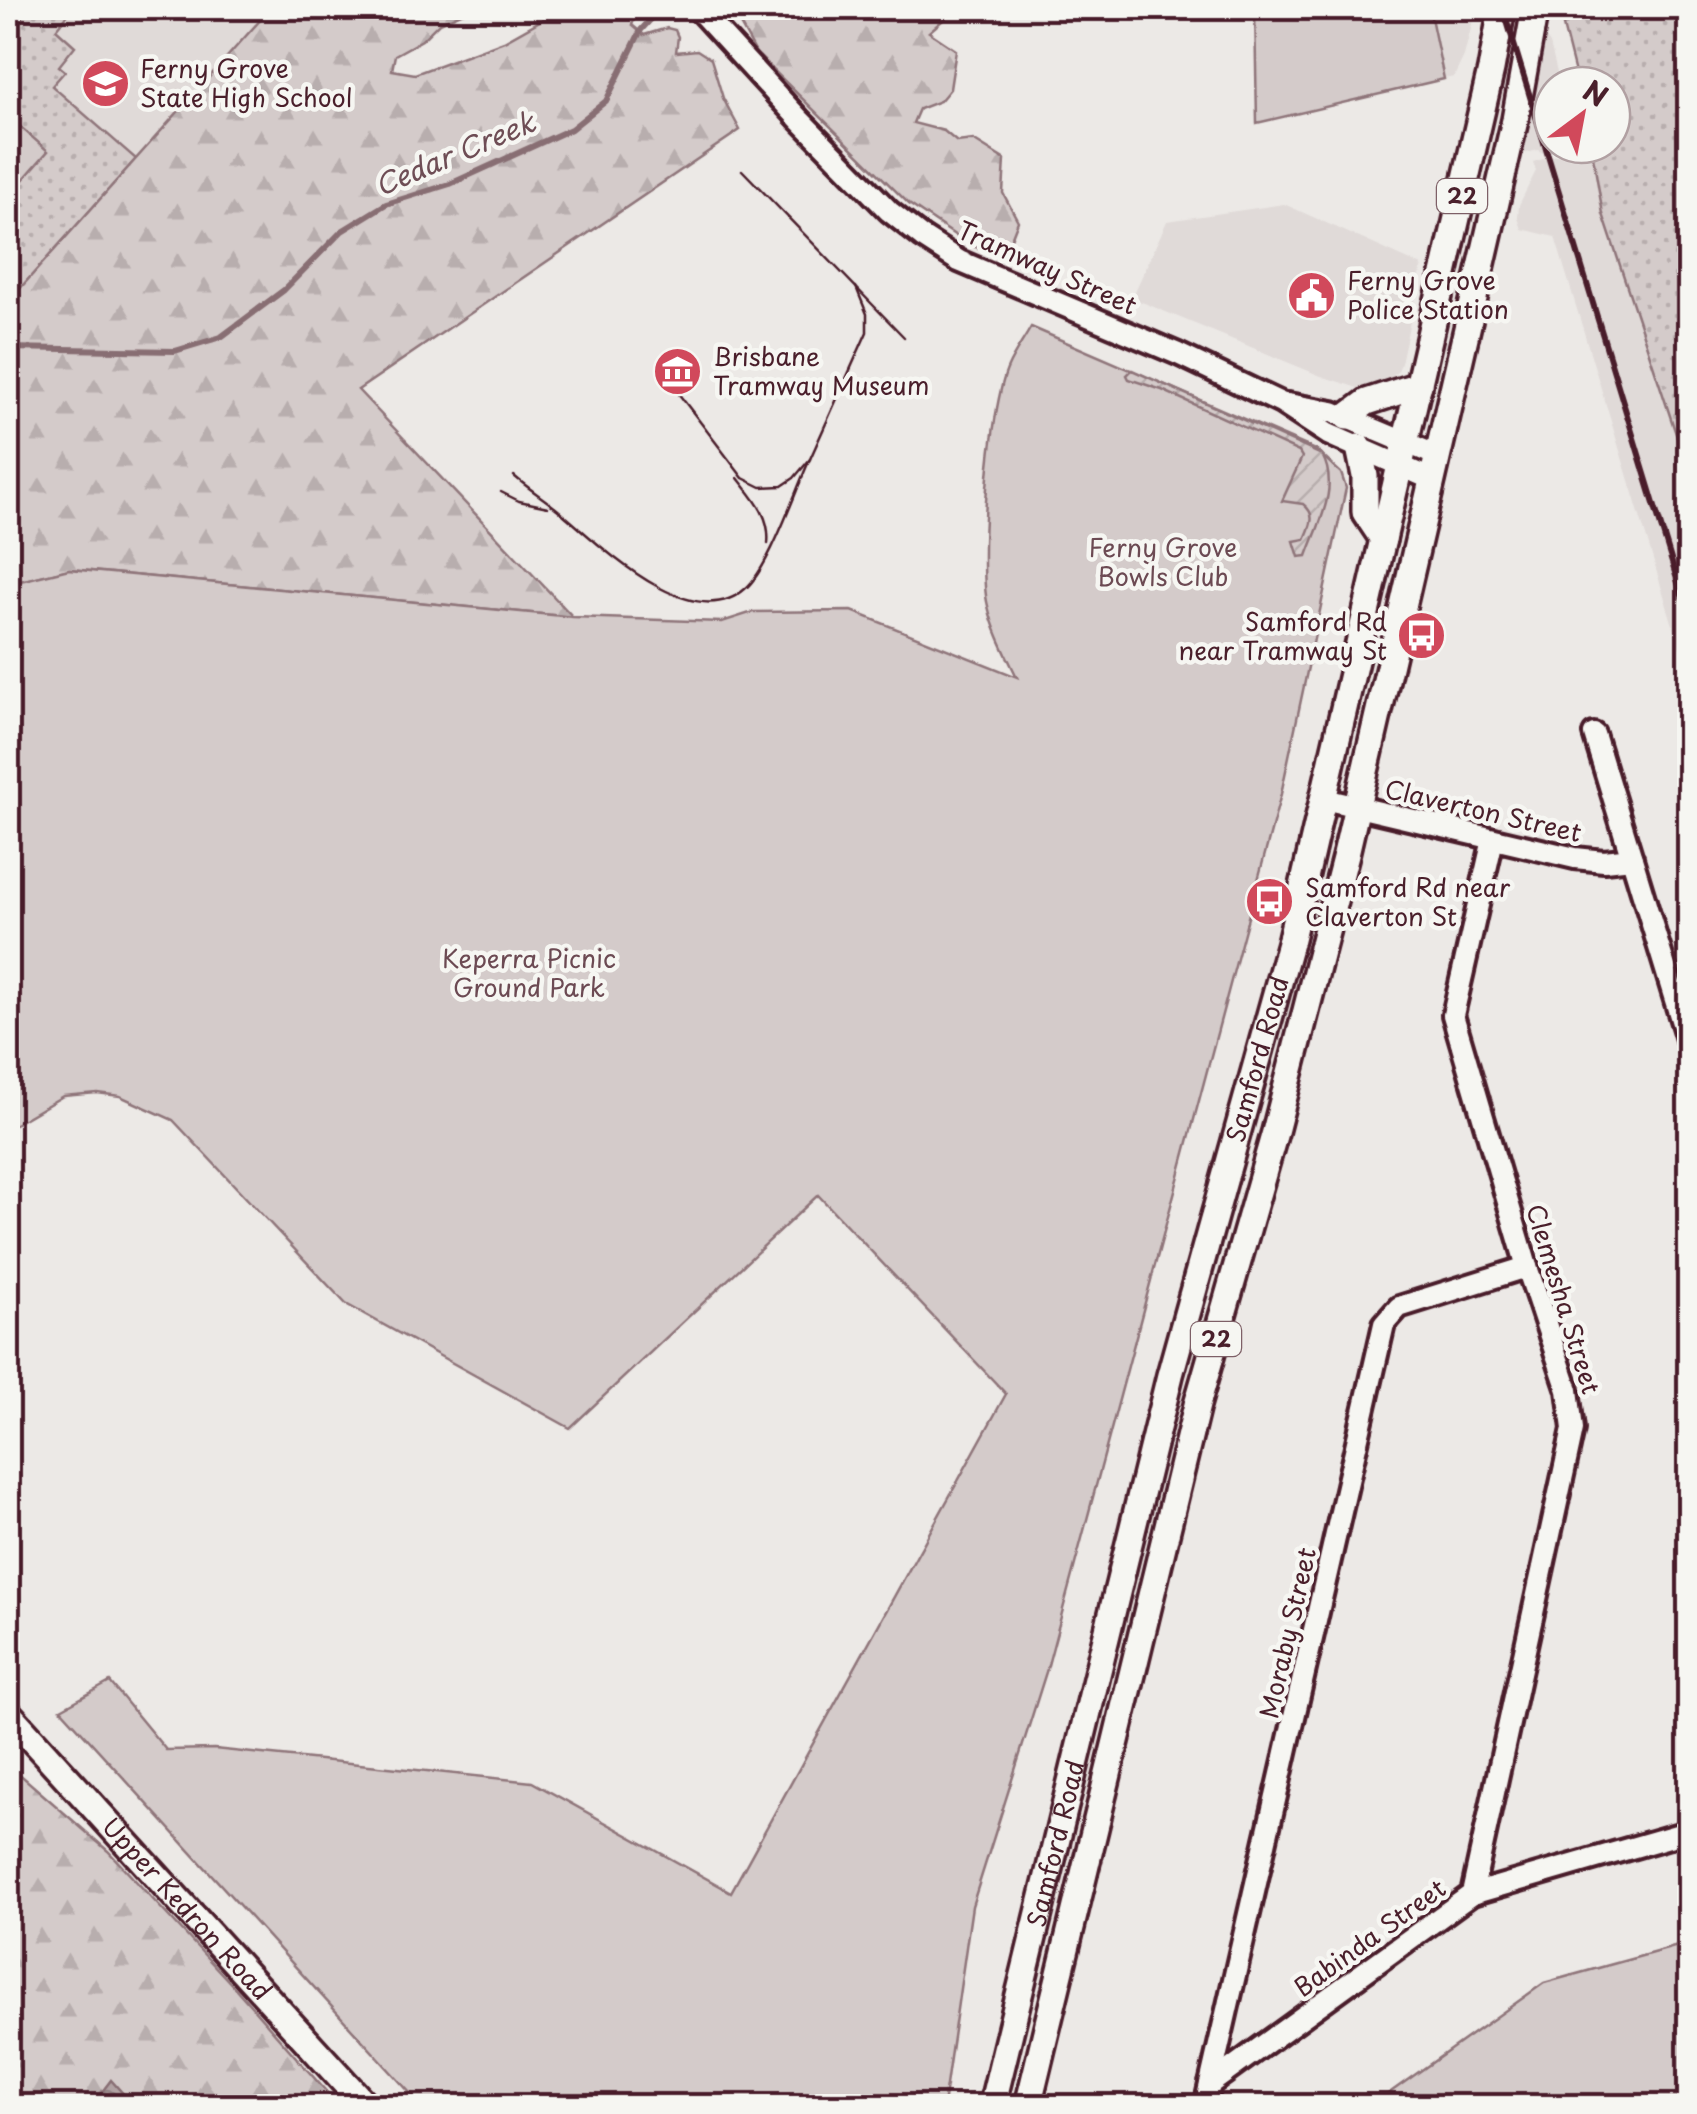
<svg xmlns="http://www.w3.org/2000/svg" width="1697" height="2114" viewBox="0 0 1697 2114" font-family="'Playpen Sans',sans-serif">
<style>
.built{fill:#e0dad8}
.grass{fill:url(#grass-dots);stroke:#8f757a;stroke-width:2.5}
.forest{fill:url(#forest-firs);stroke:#8f757a;stroke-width:2.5}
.park{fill:#d4cbca;stroke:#8f757a;stroke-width:2.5}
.garden{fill:url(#garden-furrows);stroke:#8f757a;stroke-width:2.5}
.water{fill:url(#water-ripples);stroke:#886e73;stroke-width:2.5}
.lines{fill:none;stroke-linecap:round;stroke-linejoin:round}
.stream{stroke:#886e73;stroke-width:6}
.minor-casing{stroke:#4a1f2b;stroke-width:28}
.major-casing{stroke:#4a1f2b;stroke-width:32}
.minor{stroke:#f6f6f2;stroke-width:20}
.major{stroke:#f6f6f2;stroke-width:25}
.tram{stroke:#4a1f2b;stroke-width:2.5}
.rail{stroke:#4a1f2b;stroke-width:6}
.labels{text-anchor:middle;stroke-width:9;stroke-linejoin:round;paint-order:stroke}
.shield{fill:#f6f6f2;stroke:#7e6067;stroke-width:2.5}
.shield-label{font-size:22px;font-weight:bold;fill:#4a1f2b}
.poi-label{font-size:25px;fill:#4a1f2b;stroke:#f6f6f2;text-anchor:start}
.street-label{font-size:25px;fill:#4a1f2b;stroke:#f6f6f2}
.park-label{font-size:25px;fill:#6c4a53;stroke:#f6f6f2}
.water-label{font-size:28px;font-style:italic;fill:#6e4d55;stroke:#f6f6f2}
</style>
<defs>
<pattern id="grass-dots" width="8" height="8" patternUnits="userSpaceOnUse" patternTransform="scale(2.5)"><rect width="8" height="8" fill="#d4cbca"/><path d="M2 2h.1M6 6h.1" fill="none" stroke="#b8aeae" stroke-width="1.8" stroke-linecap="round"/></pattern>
<pattern id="forest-firs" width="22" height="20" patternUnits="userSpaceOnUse" patternTransform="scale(2.5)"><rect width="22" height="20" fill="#d4cbca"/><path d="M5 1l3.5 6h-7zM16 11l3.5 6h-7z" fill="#b8aeae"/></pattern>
<pattern id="garden-furrows" width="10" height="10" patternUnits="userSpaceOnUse" patternTransform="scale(2.5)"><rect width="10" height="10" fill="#d4cbca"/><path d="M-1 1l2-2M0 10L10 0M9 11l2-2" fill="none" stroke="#b8aeae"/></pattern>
<pattern id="water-ripples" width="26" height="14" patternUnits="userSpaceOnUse" patternTransform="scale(2.5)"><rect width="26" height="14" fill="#b1a2a3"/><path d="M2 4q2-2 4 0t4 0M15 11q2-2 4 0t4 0" fill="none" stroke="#928385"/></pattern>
</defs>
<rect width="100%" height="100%" fill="#ece9e6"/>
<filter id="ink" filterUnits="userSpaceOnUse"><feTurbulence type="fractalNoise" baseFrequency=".01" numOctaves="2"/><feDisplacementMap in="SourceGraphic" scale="20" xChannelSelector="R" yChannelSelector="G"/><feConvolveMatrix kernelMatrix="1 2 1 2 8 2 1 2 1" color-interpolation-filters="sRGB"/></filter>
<g filter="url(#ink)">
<g class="built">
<polygon points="8,8 271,8 8,302"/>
<polygon points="1429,8 1476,8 1464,56 1454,77 1444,79"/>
<polygon points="1545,37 1550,44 1560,85 1552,85 1552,145 1566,145 1543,153 1538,150 1523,154"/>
<polygon points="1577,145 1591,145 1603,214 1689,473 1689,678 1555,237 1522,229 1518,218 1519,205 1536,171 1533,162 1577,149"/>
<polygon points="1284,204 1422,266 1401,363 1398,371 1386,383 1361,389 1321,376 1132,298 1167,221"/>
</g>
<g class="grass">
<polygon points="30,8 73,8 56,29 75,46 59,66 65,71 52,86 136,159 8,302 8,197 47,151 8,116 8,56 13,49 8,34"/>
<polygon points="1565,8 1689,8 1689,473 1603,214 1591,145 1612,145 1612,85 1578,85 1563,26"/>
</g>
<g class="forest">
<polygon points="271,8 472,8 439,23 422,40 395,55 392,70 415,74 504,41 563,8 653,8 635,17 632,25 644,35 667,28 675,30 678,37 676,52 697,50 711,59 723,98 740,130 358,390 573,617 70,569 8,584 8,302"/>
<polygon points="731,8 957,8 929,32 956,50 950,89 940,101 919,109 913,123 944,131 957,142 973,140 1005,160 1003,193 1018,221 1009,244 994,251 971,246 909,204 756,53"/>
<polygon points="8,1764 108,1851 236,1989 339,2106 134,2106 111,2081 98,2097 104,2106 8,2106 8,1910 14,1920 21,1911 8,1887"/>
</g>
<g class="park">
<polygon points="1255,8 1429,8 1444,79 1257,123"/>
<polygon points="8,116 48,151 8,197"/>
<path d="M 1031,327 L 1316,450 L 1341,473 L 1346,488 L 1281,794 L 1047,1669 L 972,1906 L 943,2106 L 422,2106 L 61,1709 L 110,1682 L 166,1750 L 214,1749 L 532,1782 L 731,1892 L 1006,1394 L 818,1195 L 570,1428 L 346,1304 L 173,1120 L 120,1096 L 97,1093 L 63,1096 L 8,1128 L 8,584 L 69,569 L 573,617 L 722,622 L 753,612 L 852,611 L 1017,677 C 1006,654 994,632 988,606 C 977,565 990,407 1008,367 C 1014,353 1024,340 1031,327 Z"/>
<polygon points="1689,1943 1689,2106 1371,2106 1544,1983"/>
</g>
<path class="garden" d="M 1132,370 L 1322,455 C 1340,487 1318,525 1307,556 L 1299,557 L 1294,541 L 1305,539 C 1311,525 1317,515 1303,504 L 1282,501 L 1302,457 L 1299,452 L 1162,390 L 1129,379 L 1127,375 Z"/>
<polygon class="water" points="111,2080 134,2106 104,2106 98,2097"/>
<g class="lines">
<polyline class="stream" points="8,348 175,351 221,337 284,290 342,231 386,204 450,184 571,129 606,101 641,30 661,8"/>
<defs>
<g id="minor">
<polyline points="697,8 799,119 889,211 922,237 959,261 1178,354 1281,403 1328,434 1433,480"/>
<polyline points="1288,404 1333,412 1438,456"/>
<polyline points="1594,734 1690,1049"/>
<polyline points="1324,799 1575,858 1604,861 1632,858"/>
<polyline points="1472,1894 1573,1429 1568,1390 1527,1267 1453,1015 1493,839"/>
<polyline points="1210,2084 1472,1894 1690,1831"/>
<polyline points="1205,2106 1384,1324 1399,1307 1527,1267"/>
</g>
<g id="major">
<polyline points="1347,417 1367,402 1419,385"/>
<polyline points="1359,447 1365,476 1365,512 1383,539"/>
<path id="s1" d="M 8,1713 L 366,2106"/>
<path id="s2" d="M 992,2106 L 1170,1375 L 1290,943 L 1491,70 L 1502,8"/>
<polyline points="1028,2106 1197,1405 1275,1132 1346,854 1515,120 1535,8"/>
</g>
</defs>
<use href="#minor" class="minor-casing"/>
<use href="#major" class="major-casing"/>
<use href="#minor" class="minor"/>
<use href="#major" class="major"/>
<g class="tram">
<polyline points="742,170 904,337"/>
<polyline points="678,393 743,478 761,487 782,486 794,478 810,459 867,332 867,314 856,287"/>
<path d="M 514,476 C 530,490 547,500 563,514 C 602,547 692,636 745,589 C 770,568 795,491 810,459"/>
<path d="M 738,478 C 754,499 771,516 768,544"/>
<polyline points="501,492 519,501 548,507"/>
</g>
<polyline class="rail" points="1503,8 1690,622"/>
</g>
</g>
<defs>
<symbol id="school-disc" viewBox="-11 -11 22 22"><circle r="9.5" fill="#d1495b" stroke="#f6f6f2"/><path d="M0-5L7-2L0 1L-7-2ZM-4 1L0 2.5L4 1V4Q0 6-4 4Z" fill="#fff"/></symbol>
<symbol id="civic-disc" viewBox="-11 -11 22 22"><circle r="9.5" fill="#d1495b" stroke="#f6f6f2"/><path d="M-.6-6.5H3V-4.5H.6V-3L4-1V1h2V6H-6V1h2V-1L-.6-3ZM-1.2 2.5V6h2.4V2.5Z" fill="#fff"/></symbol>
<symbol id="museum-disc" viewBox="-11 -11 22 22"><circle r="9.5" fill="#d1495b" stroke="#f6f6f2"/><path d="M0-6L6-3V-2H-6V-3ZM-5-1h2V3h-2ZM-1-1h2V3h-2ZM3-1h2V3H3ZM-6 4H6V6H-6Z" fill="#fff"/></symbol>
<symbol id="bus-disc" viewBox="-11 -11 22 22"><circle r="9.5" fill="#d1495b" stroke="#f6f6f2"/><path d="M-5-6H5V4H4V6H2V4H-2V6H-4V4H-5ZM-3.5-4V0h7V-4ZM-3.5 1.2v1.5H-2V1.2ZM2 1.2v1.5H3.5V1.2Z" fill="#fff"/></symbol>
</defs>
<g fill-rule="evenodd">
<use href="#school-disc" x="78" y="56" width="55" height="55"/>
<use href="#civic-disc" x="1284" y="268" width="55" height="55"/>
<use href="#museum-disc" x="650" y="344" width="55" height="55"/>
<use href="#bus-disc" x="1394" y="608" width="55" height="55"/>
<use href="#bus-disc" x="1242" y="874" width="55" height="55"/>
</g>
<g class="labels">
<g class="shield">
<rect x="1437" y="179" width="50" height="34" rx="8"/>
<rect x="1191" y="1322" width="50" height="34" rx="8"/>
</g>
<g class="shield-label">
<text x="1462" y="204">22</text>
<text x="1216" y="1347">22</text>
</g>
<g class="poi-label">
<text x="140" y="78">Ferny Grove<tspan x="140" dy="29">State High School</tspan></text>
<text x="1347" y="290">Ferny Grove<tspan x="1347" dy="29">Police Station</tspan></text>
<text x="713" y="366">Brisbane<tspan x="713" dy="29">Tramway Museum</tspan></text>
<text x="1387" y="631" text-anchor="end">Samford Rd<tspan x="1387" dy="29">near Tramway St</tspan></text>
<text x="1305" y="897">Samford Rd near<tspan x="1305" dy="29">Claverton St</tspan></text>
</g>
<g class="street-label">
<text transform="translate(1047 268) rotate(24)" y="9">Tramway Street</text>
<text transform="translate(1483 811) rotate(13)" y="9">Claverton Street</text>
<text dy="9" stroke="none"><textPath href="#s2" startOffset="1080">Samford Road</textPath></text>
<text transform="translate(1563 1299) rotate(73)" y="9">Clemesha Street</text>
<text transform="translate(1288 1633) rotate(-77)" y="9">Moraby Street</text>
<text dy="9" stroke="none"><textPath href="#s2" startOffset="270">Samford Road</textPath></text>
<text dy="9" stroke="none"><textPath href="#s1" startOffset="265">Upper Kedron Road</textPath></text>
<text transform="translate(1370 1938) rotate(-36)" y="9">Babinda Street</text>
</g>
<g class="park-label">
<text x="1163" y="557">Ferny Grove<tspan x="1163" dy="29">Bowls Club</tspan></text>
<text x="529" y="968">Keperra Picnic<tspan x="529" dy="29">Ground Park</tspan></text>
</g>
<g class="water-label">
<text transform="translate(455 154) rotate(-23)" y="10">Cedar Creek</text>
</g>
</g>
<rect width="1697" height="2114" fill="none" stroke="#f6f6f2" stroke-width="40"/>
<rect x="20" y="20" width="1657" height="2074" fill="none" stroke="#4a1f2b" stroke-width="4" filter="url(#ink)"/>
<g transform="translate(1582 115) rotate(32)"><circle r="48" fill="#f6f6f2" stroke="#b1a0a2" stroke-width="2.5"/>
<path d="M0-8L18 38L0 25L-18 38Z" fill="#d1495b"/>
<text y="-15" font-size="28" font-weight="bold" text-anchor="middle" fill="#4a1f2b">N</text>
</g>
</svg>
